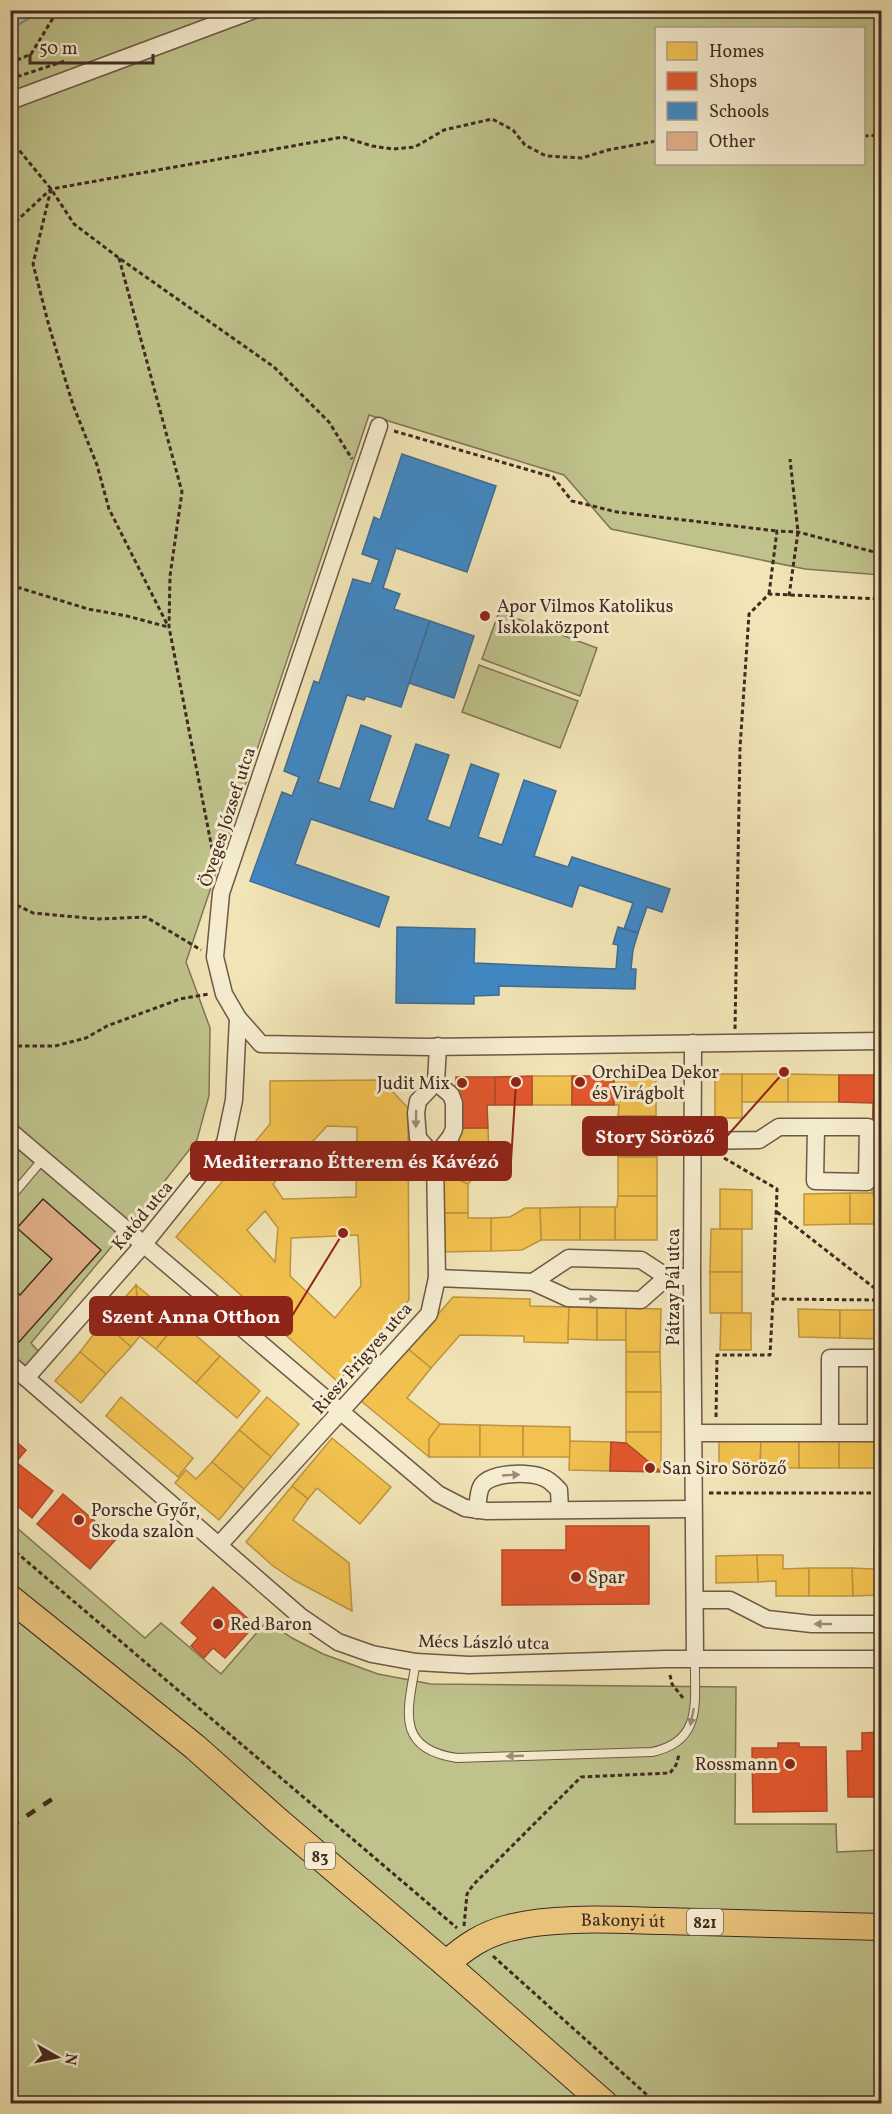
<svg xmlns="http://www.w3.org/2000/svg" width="892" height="2114" viewBox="0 0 892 2114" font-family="Vollkorn,serif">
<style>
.green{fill:#bfc28b;stroke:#807656;stroke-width:1.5;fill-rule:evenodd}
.water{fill:#a0bcba;stroke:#7a827d;stroke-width:1.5}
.homes{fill:#f2c14e;stroke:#bd9441;stroke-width:1.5;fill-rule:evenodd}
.shops{fill:#e4572e;stroke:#b34a2a;stroke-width:1.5}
.schools{fill:#3f88c5;stroke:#406c94;stroke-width:1.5}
.building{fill:#e2b08a;stroke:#422a22;stroke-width:1.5}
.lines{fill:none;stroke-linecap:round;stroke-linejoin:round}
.service-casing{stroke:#6e5847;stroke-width:10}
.minor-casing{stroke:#6e5847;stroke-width:19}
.primary-casing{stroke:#422a22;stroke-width:28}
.path{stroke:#422a22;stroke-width:3;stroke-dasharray:4.5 3;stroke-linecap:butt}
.service{stroke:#f6edd0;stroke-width:8}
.minor{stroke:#f6edd0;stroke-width:16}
.primary{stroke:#e8c27b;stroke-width:26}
.rail{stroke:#422a22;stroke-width:4.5;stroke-dasharray:10 10;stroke-linecap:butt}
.oneway{fill:#9c8c79}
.poi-dot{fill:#8f2418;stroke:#f6edd0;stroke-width:2}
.labels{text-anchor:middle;stroke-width:6;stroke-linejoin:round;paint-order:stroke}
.shield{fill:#f6edd0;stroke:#786456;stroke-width:1.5}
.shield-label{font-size:16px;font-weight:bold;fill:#422a22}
.poi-label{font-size:18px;fill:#422a22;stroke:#f6edd0;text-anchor:start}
.street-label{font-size:18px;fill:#422a22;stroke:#f6edd0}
.leader{fill:none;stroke:#8f2418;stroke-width:2}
.callout-dot{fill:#8f2418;stroke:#f6edd0;stroke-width:2}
.callout{fill:#8f2418;stroke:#8f2418;stroke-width:2}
.callout-label{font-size:20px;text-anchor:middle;font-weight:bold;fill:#fff}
</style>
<rect width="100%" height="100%" fill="#f1e4b6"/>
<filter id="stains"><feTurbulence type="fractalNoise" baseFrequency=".00333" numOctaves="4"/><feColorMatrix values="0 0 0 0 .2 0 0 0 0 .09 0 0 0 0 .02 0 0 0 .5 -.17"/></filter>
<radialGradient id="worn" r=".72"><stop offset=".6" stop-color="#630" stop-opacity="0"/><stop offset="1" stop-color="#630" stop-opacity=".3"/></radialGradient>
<g class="green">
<path d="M 37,10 L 882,11 L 881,575 L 805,569 L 611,529 L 564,475 L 369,415 L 186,962 L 210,1028 L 209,1096 L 197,1140 L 138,1215 L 31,1343 L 40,1353 L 11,1386 L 10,29 L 30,18 ZM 656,28 L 864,28 L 864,164 L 656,164 Z"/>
<polygon points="499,612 597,648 580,696 482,659"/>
<polygon points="479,665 578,701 560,748 462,712"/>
<polygon points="10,1522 145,1638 161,1623 221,1674 267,1621 292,1638 323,1654 378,1674 431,1684 736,1687 735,1824 836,1824 837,1852 881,1850 881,2103 11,2103"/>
</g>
<polygon class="water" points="15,11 15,10 37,11 30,18 11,29 11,14"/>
<g class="homes">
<rect x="715" y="1074" width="27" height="44"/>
<rect x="742" y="1074" width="46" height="28"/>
<polygon points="788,1074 839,1075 839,1102 788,1102"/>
<rect x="532" y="1076" width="40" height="29"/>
<polygon points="614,1076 656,1076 656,1116 618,1116 619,1105 614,1105"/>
<path d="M 382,1080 L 408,1108 L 409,1300 L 338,1382 L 176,1237 L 270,1124 L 270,1081 ZM 327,1126 L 357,1127 L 356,1197 L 283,1199 L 273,1184 ZM 265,1211 L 278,1228 L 275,1262 L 247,1230 ZM 358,1235 L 361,1286 L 335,1318 L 290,1276 L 291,1238 Z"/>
<polygon points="618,1116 656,1116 657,1157 618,1157"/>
<polygon points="455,1128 488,1128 489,1159 468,1184 438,1171 456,1152"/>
<polygon points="872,1150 882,1150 882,1205 872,1193"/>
<rect x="618" y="1157" width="39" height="39"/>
<polygon points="438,1171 468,1184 468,1213 438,1213"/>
<polygon points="720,1189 752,1190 752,1229 720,1229"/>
<polygon points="850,1193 850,1224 804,1225 804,1194"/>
<polygon points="850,1193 872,1193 882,1205 882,1224 850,1224"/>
<polygon points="618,1196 657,1196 657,1240 615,1240 615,1207 617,1207"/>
<rect x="580" y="1207" width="35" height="33"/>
<polygon points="580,1207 580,1240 541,1240 540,1208"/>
<polygon points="525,1208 540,1208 541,1240 522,1250 491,1251 491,1218 510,1217"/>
<polygon points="438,1213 468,1213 468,1218 491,1218 491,1251 439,1252"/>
<polygon points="711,1229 742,1229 742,1272 710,1272"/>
<rect x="710" y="1272" width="32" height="41"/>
<polygon points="136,1285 179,1321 156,1349 140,1336"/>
<polygon points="136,1285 140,1336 131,1347 103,1322"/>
<polygon points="453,1297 530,1299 530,1306 569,1307 568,1343 524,1342 524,1336 460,1335 431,1368 408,1349"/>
<polygon points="569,1307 597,1308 597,1340 568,1339"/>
<rect x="597" y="1308" width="29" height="32"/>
<polygon points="626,1308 661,1309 660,1352 626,1352"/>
<polygon points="798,1309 840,1310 840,1338 799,1337"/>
<polygon points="840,1310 880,1310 880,1339 840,1338"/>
<polygon points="721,1313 751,1313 751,1350 720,1350"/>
<polygon points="179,1321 220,1356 196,1383 156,1349"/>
<polygon points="103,1322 131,1347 106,1374 80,1352"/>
<polygon points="408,1349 431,1368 407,1398 440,1424 429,1439 429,1457 361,1401"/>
<polygon points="80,1352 106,1374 81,1403 55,1381"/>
<polygon points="626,1352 660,1352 661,1392 626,1392"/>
<polygon points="220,1356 260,1391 237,1418 196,1383"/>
<rect x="626" y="1392" width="35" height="40"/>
<polygon points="121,1397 193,1458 178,1477 106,1416"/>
<polygon points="267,1397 299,1424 271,1457 239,1430"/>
<polygon points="440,1424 480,1425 480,1457 429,1457 429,1439"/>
<polygon points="480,1425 523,1426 523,1457 480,1457"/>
<polygon points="523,1426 570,1427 570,1457 523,1457"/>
<polygon points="239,1430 271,1457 244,1489 212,1462"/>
<polygon points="626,1432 661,1432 661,1472 626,1443"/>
<polygon points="332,1438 391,1487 360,1524 317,1488 308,1499 292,1486"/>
<polygon points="719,1438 761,1439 760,1468 719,1467"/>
<polygon points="761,1439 799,1439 799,1468 760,1468"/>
<rect x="799" y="1439" width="40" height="29"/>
<polygon points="839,1439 880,1440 881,1468 839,1468"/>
<polygon points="570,1441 611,1442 610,1471 569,1470"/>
<polygon points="212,1462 244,1489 219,1520 175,1483 186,1470 196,1479"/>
<polygon points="292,1486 308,1499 293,1520 349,1563 352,1611 294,1580 273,1566 246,1542"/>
<polygon points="874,1548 882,1549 882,1595 853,1596 852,1568 874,1569"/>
<polygon points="757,1555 783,1555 783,1569 809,1568 809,1596 776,1596 776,1581 758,1582"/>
<polygon points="757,1555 758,1582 716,1583 716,1556"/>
<polygon points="809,1568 852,1568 853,1596 809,1596"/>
</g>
<g class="shops">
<polygon points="839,1075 882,1075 882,1094 873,1103 839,1102"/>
<polygon points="532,1076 532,1105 495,1105 495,1077"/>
<rect x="572" y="1076" width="42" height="29"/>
<polygon points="456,1077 495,1077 495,1105 487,1105 488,1128 455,1128"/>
<polygon points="882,1094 882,1150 872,1150 873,1103"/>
<polygon points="12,1438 26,1450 16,1462 53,1491 32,1518 10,1500"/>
<polygon points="611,1442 626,1443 661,1472 610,1471"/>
<polygon points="63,1494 116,1539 90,1569 37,1524"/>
<polygon points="566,1526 649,1526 649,1604 502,1605 502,1550 566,1550"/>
<polygon points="213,1587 255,1625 225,1658 213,1648 204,1658 191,1646 198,1638 181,1623"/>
<polygon points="882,1732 882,1797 848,1797 847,1751 862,1751 862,1733"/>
<polygon points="778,1743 799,1743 799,1747 826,1747 827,1811 753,1812 752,1748 778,1748"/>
</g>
<g class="schools">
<polygon points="402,454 496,486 467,572 396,548 383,588 400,594 394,609 430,621 401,707 366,696 364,700 347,695 318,782 340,789 361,725 391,736 369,801 394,809 416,744 449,755 427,820 450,828 471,764 499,774 478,837 502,845 524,780 556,791 534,856 568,867 572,857 670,889 662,912 647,907 638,933 624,929 633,903 579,885 572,907 311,819 295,864 389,897 379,927 250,881 282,792 292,796 299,777 284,771 314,681 319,683 353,579 371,584 379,560 362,554 374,517 380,520"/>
<polygon points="430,621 474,636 454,698 409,683"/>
<polygon points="397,927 475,929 474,963 616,969 618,945 613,944 618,927 638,933 633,950 631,969 636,969 635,989 499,986 499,995 474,996 474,1004 396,1003"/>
</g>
<polygon class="building" points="43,1199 101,1250 19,1342 10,1334 10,1287 20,1295 52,1259 17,1228"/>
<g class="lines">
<defs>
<g id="service">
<polyline points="10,1198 43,1159"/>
<path d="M 416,1662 C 408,1709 394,1749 457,1758 L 652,1752 C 704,1741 694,1701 695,1659"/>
</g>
<g id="minor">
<polyline points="10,101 254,10"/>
<polyline points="379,426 221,893 215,957 224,994 238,1018 261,1044 428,1047 882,1041"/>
<polyline points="693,1043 692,1277 695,1659"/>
<polyline points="10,1131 438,1494 465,1508 487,1511 693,1509"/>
<polyline points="693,1141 759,1140 779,1127 868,1127 867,1182 815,1181 816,1127"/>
<polyline points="435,1157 418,1138 416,1113 418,1101 436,1082 438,1046"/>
<polyline points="437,1278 533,1282 568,1298 641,1300 667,1277"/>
<polyline points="533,1282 569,1258 641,1260 667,1277 692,1277"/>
<polyline points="10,1364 300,1616 338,1642 372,1654 416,1662 469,1665 666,1659 882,1659"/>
<polyline points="26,1378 143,1245 225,1143 234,1100 238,1018"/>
<polyline points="694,1433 876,1433 876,1358 830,1358 830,1432"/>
<path d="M 477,1510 C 478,1503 478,1493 481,1487 C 488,1472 531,1471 544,1478 C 550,1480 555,1486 559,1490 L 560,1510"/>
<polyline points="219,1545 429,1314 437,1278 435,1157 451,1136 454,1129 454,1103 451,1095 436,1082"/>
<polyline points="695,1600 730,1600 767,1619 812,1624 882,1624"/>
</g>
<g id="primary">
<polyline points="10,1598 195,1747 278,1821 446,1964 605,2104"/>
<path id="s1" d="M 446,1964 C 465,1947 484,1934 509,1928 C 554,1916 616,1920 663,1921 C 736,1923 809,1925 882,1927"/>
</g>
</defs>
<use href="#service" class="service-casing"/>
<use href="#minor" class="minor-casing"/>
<use href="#primary" class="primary-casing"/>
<g class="path">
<polyline points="10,63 31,54 58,10"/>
<polyline points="10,79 65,61"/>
<polyline points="864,136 882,135"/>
<polyline points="10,139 51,189 74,224 119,258 274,367 329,422 352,459"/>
<polyline points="51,189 33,264 49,326 73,405 97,465 109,509 168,626"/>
<polyline points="10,227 51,189 343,137 372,146 393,149 415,147 444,130 492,119 513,130 525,145 546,156 582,158 608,150 656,141"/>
<polyline points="119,258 182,492 170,576 169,627 214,859"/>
<polyline points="394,431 553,477 572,501 617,512 777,531"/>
<polyline points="10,585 88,609 127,616 168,627"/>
<polyline points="769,594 777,531 798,532 882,554"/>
<polyline points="789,596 798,532 790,459"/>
<polyline points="10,902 33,913 98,919 146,917 201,950"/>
<polyline points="735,1029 740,748 749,614 769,594 882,599"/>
<polyline points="10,1046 55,1046 86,1038 107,1026 180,999 209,994"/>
<polyline points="724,1158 777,1189 773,1299"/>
<polyline points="777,1212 882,1294"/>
<polyline points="716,1417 717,1355 770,1355 773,1299 882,1300"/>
<polyline points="709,1493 882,1493"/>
<polyline points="10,1547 457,1928"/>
<polyline points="670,1675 672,1684 683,1698"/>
<polyline points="464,1926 467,1894 473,1885 581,1777 670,1773 676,1765 679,1755"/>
<polyline points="493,1956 657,2104"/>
</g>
<use href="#service" class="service"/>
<use href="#minor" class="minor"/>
<use href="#primary" class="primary"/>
<polyline class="rail" points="10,1827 57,1796"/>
</g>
<defs><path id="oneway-solid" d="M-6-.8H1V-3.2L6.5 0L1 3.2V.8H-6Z" transform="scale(1.5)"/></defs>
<g class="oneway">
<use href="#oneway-solid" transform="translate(416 1119) rotate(91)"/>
<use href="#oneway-solid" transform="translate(588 1299) rotate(1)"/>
<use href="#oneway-solid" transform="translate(511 1475) rotate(-3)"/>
<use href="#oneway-solid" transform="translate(823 1624) rotate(-180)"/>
<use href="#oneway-solid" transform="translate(692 1717) rotate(102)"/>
<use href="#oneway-solid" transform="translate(515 1756) rotate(178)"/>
</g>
<g class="poi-dot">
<circle cx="485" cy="616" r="6"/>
<circle cx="580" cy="1082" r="6"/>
<circle cx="462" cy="1083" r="6"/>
<circle cx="650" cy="1468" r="6"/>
<circle cx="79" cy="1520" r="6"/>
<circle cx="576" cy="1577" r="6"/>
<circle cx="218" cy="1624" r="6"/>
<circle cx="790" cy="1764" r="6"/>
</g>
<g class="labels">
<g class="shield">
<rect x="305" y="1843" width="30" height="26" rx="4.5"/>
<rect x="687" y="1909" width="36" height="26" rx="4.5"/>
</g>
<g class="shield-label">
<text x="320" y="1862">83</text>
<text x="705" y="1928">821</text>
</g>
<g class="poi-label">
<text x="497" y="612">Apor Vilmos Katolikus<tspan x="497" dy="21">Iskolaközpont</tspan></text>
<text x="592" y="1078">OrchiDea Dekor<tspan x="592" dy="21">és Virágbolt</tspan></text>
<text x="450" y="1089" text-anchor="end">Judit Mix</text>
<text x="662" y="1474">San Siro Söröző</text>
<text x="91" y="1516">Porsche Győr,<tspan x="91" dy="21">Skoda szalon</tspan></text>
<text x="588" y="1583">Spar</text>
<text x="230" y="1630">Red Baron</text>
<text x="778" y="1770" text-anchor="end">Rossmann</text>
</g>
<g class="street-label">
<text transform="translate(227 817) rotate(-72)" y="6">Öveges József utca</text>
<text transform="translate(142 1215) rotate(-50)" y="6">Katód utca</text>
<text transform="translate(673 1287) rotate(-90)" y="6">Pátzay Pál utca</text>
<text transform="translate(362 1358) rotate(-49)" y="6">Riesz Frigyes utca</text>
<text transform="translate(484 1642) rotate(1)" y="6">Mécs László utca</text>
<text dy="6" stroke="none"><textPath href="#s1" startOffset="188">Bakonyi út</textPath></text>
</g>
</g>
<path class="leader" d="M784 1072L727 1136M516 1082L511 1161M343 1233L292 1316"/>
<g class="callout-dot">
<circle cx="784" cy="1072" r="6"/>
<circle cx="516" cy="1082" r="6"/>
<circle cx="343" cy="1233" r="6"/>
</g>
<g class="callout">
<rect x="583" y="1117" width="144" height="38" rx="6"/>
<rect x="191" y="1142" width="320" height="38" rx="6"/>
<rect x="90" y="1297" width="202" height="38" rx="6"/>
</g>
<g class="callout-label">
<text x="655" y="1143">Story Söröző</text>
<text x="351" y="1168">Mediterrano Étterem és Kávézó</text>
<text x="191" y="1323">Szent Anna Otthon</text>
</g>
<rect width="892" height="2114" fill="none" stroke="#f1e4b6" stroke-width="36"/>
<rect x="12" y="12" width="868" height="2090" fill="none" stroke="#422a22" stroke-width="3"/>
<rect x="18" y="18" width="856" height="2078" fill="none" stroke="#422a22" stroke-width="1.5"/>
<rect x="655" y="27" width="210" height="138" fill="#f6edd0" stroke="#ae9f8a" stroke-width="1.5"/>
<rect x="667" y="42" width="30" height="18" fill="#f2c14e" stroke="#ae9f8a" stroke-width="1.5"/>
<text x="709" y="57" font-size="18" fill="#422a22">Homes</text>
<rect x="667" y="72" width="30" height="18" fill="#e4572e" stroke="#ae9f8a" stroke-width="1.5"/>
<text x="709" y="87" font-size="18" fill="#422a22">Shops</text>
<rect x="667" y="102" width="30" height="18" fill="#3f88c5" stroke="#ae9f8a" stroke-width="1.5"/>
<text x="709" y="117" font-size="18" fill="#422a22">Schools</text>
<rect x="667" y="132" width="30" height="18" fill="#e2b08a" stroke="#ae9f8a" stroke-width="1.5"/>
<text x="709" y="147" font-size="18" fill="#422a22">Other</text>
<g transform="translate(57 2057) rotate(99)" stroke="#f6edd0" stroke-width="4.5" paint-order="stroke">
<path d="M0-4.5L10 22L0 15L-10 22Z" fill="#422a22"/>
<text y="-9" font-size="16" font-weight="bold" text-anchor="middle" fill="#422a22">N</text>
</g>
<path d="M30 54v9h123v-9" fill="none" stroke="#422a22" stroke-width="3"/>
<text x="39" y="54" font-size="18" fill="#422a22" stroke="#f6edd0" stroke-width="4.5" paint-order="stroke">50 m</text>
<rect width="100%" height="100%" filter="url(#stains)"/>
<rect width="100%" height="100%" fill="url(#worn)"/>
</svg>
